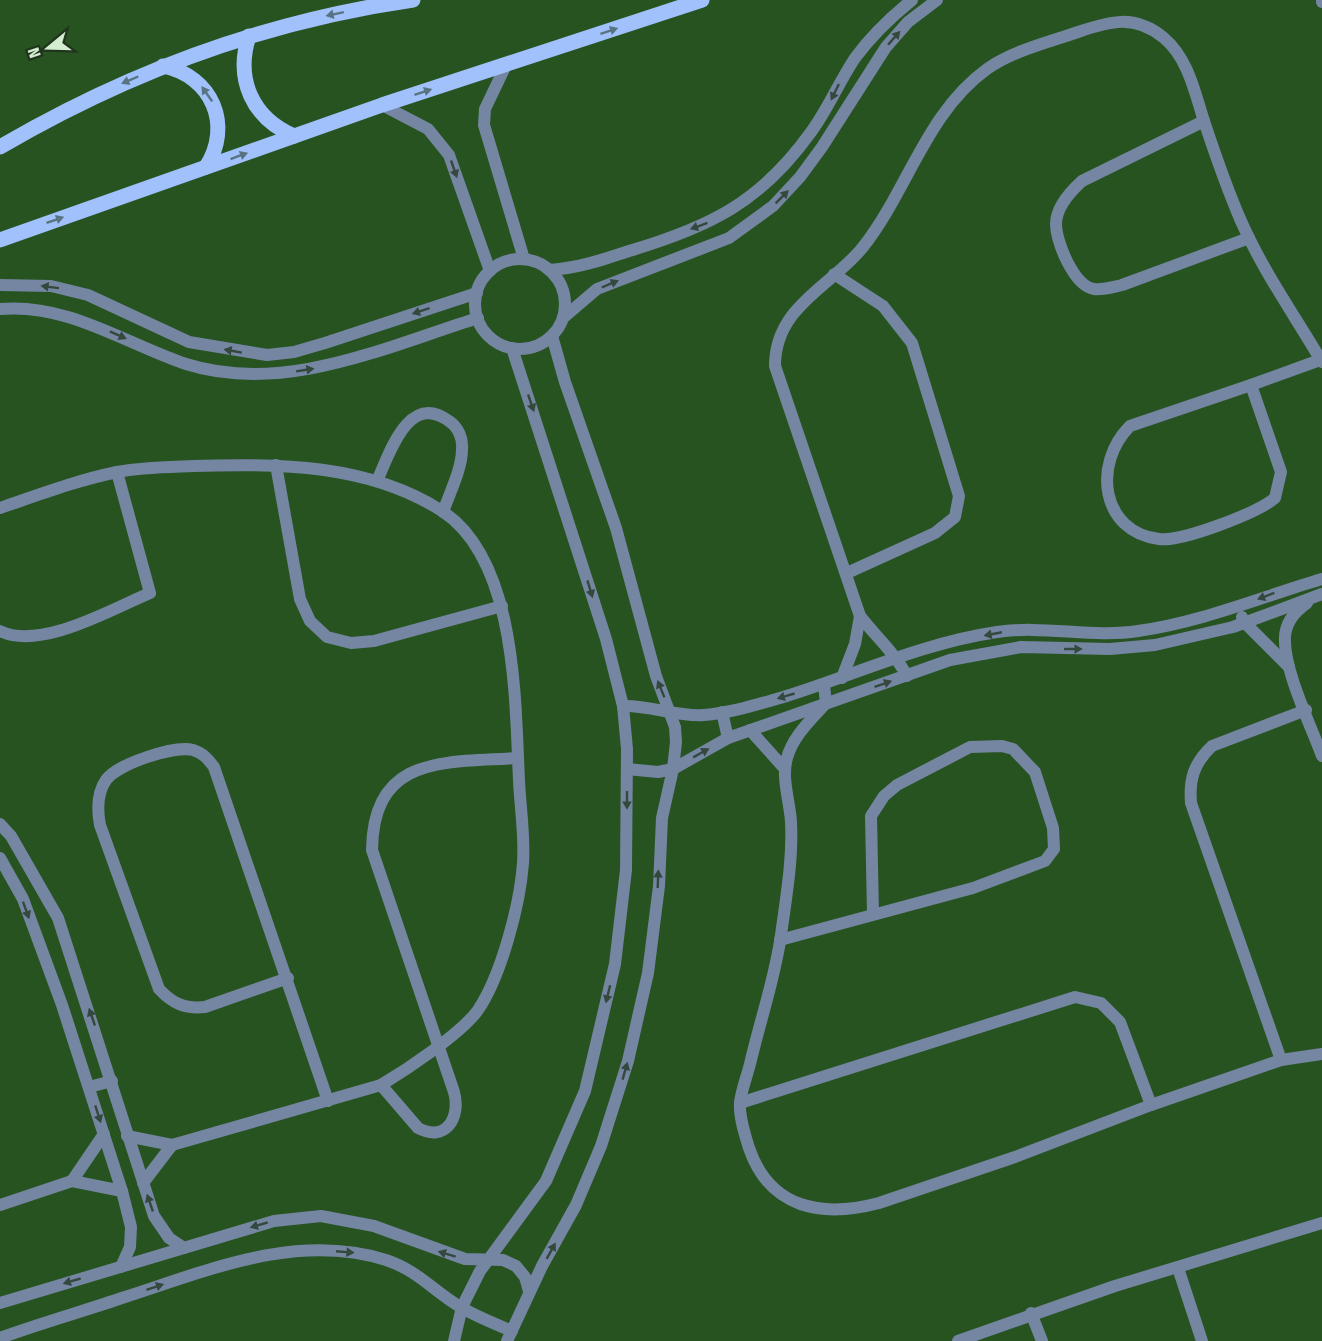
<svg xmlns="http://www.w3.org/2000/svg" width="1322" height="1341" viewBox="0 0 1322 1341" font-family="'Fira Sans Condensed',sans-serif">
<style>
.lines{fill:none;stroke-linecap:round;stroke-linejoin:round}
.minor{stroke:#7586a3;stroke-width:12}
.tertiary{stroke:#7586a3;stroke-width:12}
.primary{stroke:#a0c1fc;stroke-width:15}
.oneway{fill:#5a7381}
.oneway2{fill:#35483e}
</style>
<rect width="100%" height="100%" fill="#275321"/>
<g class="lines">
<g class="minor">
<polyline points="1322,0 1322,2"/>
<path d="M 1204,121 L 1082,181 C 1071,191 1056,207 1056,224 C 1056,242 1074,286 1094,289 C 1103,290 1113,287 1122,285 L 1249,238"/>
<polyline points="834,274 883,306 912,343 959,496 955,517 935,533 847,573"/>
<path d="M 1251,385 L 1281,472 L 1275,498 C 1257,513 1182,542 1159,539 C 1101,532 1092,464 1130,426 Z"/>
<polyline points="1251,385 1320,360"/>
<polyline points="276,465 300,599 310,621 327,637 351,643 374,641 502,606"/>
<path d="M 377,481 C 389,455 408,391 449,421 C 458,427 463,438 462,449 C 462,469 450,492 443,512"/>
<path d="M 0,508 C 38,495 78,480 117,472 C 142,467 169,467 194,466 C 278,463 369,464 442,511 C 517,560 515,700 519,780 C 520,806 525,836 523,863 C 520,905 501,976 478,1010 C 462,1033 406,1070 381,1085 L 172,1145 L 127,1136"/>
<path d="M 1307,603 C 1294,612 1284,624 1285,641 C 1285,672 1311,726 1322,756"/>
<polyline points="1242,617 1244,622 1289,667"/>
<path d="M 0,631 C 40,651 112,609 150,593 L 117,472"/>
<path d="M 907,676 C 895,653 876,637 860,616 L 775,366 C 775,306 831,287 863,247 C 908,190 926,113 987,69 C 1012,51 1049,42 1078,32 C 1110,21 1135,14 1164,38 C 1188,58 1195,93 1204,121 C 1215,154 1227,189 1241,221 C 1263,271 1295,316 1322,362"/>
<polyline points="842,678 855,644 860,616"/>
<path d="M 824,685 L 826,703 C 811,720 793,736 787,758 C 781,778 790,802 791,822 C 793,859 786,898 781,935 C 775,978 760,1021 750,1064 C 747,1076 741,1091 740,1103 C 739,1117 745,1135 749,1148 C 770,1209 822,1218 879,1203 L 1015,1157 L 1151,1105 L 1281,1060 L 1322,1054"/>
<path d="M 623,706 C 650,705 677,717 704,715 C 730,713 755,705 780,698 C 852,676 922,643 997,632 C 1044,625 1092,638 1138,631 C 1202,622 1261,597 1322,579"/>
<polyline points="722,712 728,738"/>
<polyline points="750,730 785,769"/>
<polyline points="627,769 658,772 673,769 728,738 950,660 1021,647 1110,649 1155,645 1233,627 1322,594"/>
<polyline points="0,824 11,836 58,918 154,1216 169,1238 184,1248"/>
<polyline points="0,858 23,899 62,1005 122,1191 131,1227 130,1247 121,1267"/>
<polyline points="780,940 973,888 1045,861 1054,849 1053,828 1035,772 1013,749 1002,746 970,747 897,785 884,796 871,816 873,914"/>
<path d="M 288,978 L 205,1007 C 185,1009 173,1004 159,989 L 100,825 C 97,809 97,793 106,780 C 117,764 175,745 193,750 C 203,753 208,759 214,767 L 328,1101"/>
<path d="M 1281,1060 L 1191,803 C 1189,779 1194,763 1212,746 L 1306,710"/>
<path d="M 381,1085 L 418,1128 C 446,1143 461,1117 454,1092 L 372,850 C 373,754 446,763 517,758"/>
<polyline points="89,1087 112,1081"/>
<polyline points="740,1103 1075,997 1101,1003 1120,1022 1151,1105"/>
<polyline points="72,1181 104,1134"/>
<polyline points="143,1183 172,1145"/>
<polyline points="0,1205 72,1181 122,1191"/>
<polyline points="1178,1268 1202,1341"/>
<polyline points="1031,1313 1042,1341"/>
<polyline points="958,1341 1115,1286 1322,1223"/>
</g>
<g class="tertiary">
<polyline points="506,65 485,109 484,125 524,259"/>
<polyline points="382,105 428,129 449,155 490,271"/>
<circle cx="520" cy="304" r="45"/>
<path d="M 550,270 C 578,268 602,260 629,251 C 710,227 761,202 811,132 C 828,109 839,82 855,58 C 871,36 891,17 912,0"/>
<polyline points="0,285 51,286 88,295 189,342 267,355 294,352 325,343 477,293"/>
<path d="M 0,309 C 68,303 124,343 186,364 C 284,395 385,347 478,318"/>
<polyline points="563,318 597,289 729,238 773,206 800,177 822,147 886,47 908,22 937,0"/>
<polyline points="0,1303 274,1221 321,1216 374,1226 465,1259 503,1260 516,1266 525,1277 529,1291"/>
<path d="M 0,1338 C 41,1323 84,1311 125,1297 C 209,1270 297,1232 386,1260 C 419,1271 434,1292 462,1308 C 478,1317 495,1324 512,1331"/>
<polyline points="454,1341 462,1307 480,1271 546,1181 585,1091 615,964 626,870 627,749 623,706 606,639 512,348"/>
<polyline points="507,1341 542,1266 576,1205 601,1146 628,1061 648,973 659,886 662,818 673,769 676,742 675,727 656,676 616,528 565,382 552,336"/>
</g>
<g class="primary">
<path d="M 249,36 C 235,79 252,118 294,136"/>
<path d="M 163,66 C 212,76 233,125 206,167"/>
<path d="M 0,147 C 128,72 266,21 413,0"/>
<polyline points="0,240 382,105 702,0"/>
</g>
</g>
<defs><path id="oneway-solid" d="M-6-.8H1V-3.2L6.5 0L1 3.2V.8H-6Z" transform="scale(1.5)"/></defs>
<g class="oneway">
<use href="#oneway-solid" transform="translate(335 14) rotate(168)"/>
<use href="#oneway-solid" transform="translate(609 31) rotate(-18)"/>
<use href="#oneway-solid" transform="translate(130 80) rotate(157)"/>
<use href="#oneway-solid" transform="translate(423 92) rotate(-18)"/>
<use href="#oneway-solid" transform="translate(207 94) rotate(-125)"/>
<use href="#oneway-solid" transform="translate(239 156) rotate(-20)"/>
<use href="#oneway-solid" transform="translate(55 220) rotate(-19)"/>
</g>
<g class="oneway2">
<use href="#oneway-solid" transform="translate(894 38) rotate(-49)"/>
<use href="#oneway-solid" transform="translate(835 92) rotate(116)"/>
<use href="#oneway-solid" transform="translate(454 169) rotate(71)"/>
<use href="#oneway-solid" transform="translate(782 197) rotate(-45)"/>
<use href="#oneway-solid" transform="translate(699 226) rotate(160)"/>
<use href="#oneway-solid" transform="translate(610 284) rotate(-23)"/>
<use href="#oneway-solid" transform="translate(50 287) rotate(-173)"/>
<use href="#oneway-solid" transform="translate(421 311) rotate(162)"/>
<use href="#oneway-solid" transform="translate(118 335) rotate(24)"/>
<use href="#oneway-solid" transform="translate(233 351) rotate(-170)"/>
<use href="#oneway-solid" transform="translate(305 370) rotate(-9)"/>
<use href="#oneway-solid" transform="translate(531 403) rotate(71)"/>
<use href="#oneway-solid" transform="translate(590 589) rotate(73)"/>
<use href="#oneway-solid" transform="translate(1266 596) rotate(159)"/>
<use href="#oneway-solid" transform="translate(993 634) rotate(169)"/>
<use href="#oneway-solid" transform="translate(1073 649)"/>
<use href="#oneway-solid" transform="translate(883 684) rotate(-19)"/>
<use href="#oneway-solid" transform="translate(661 689) rotate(-112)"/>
<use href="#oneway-solid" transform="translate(786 696) rotate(164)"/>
<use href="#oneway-solid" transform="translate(701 753) rotate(-29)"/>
<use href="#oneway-solid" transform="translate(627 800) rotate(90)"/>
<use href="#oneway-solid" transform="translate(658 879) rotate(-88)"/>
<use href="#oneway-solid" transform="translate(26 910) rotate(70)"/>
<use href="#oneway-solid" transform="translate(608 994) rotate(104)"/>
<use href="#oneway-solid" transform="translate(92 1017) rotate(-109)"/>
<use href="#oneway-solid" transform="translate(625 1071) rotate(-74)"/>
<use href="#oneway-solid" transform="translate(98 1114) rotate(72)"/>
<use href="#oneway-solid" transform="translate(150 1203) rotate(-109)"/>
<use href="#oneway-solid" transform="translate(259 1225) rotate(164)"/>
<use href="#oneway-solid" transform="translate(551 1251) rotate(-61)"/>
<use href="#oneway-solid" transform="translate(345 1252) rotate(5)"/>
<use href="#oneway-solid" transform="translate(447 1254) rotate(-163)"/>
<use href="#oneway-solid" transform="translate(72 1281) rotate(164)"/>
<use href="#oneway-solid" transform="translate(155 1287) rotate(-18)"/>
</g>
<g transform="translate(48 48) rotate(251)" stroke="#20331d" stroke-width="4.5" paint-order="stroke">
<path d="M0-4.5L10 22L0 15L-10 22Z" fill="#d4edd0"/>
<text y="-9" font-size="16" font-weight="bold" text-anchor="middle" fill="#d4edd0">N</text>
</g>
</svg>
